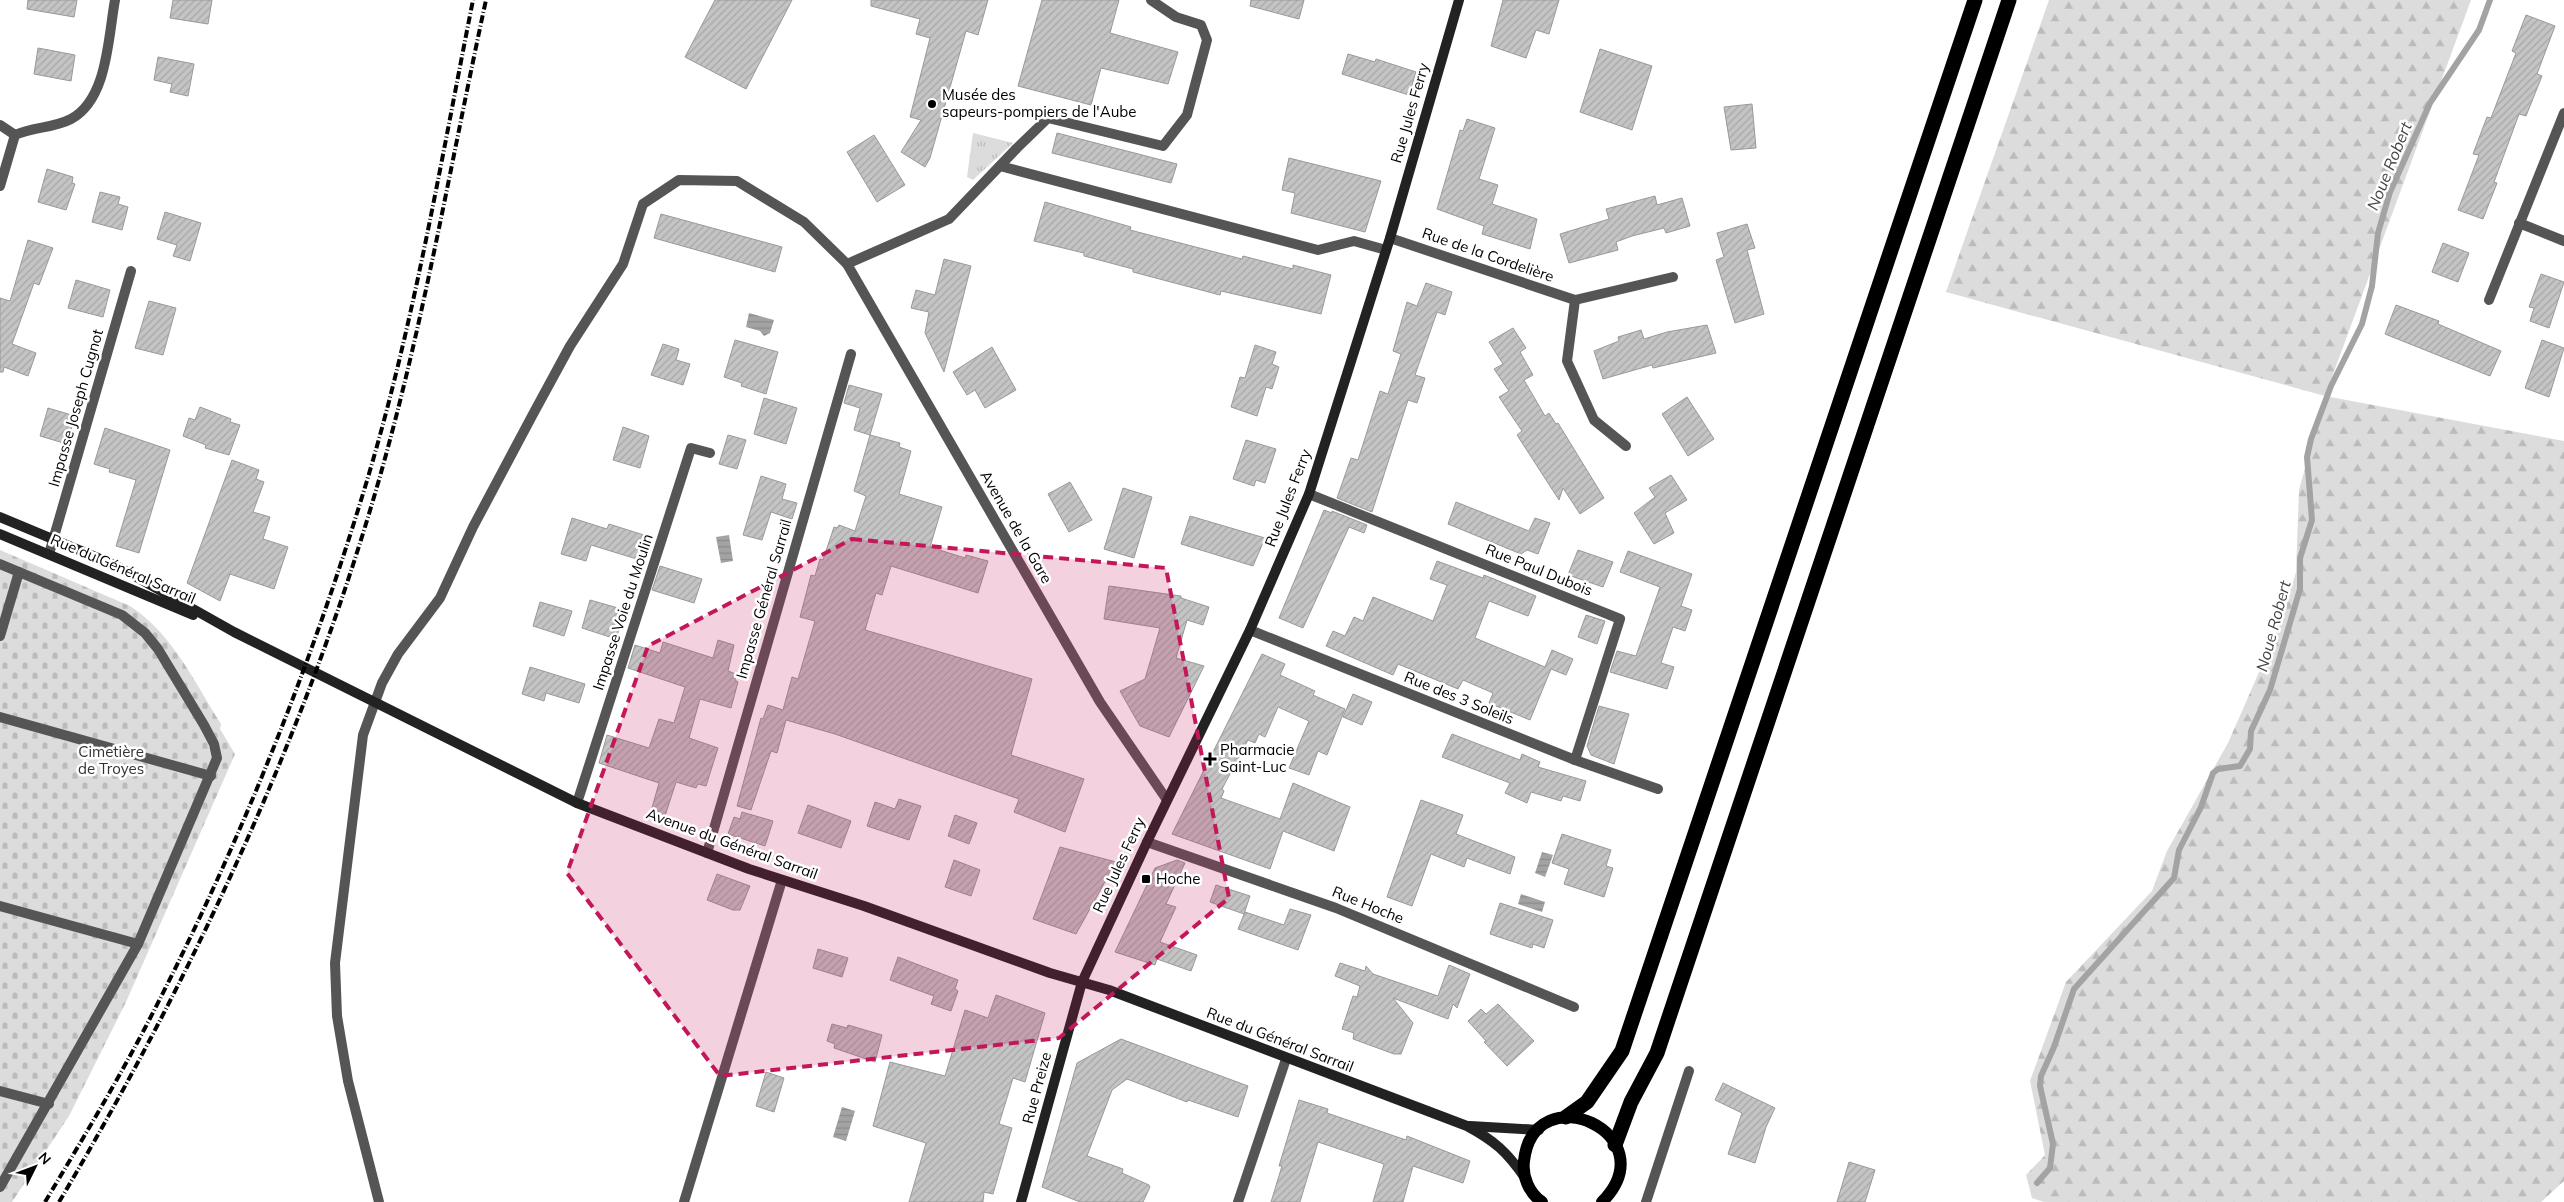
<svg xmlns="http://www.w3.org/2000/svg" width="2564" height="1202" viewBox="0 0 2564 1202" font-family="Mulish,sans-serif">
<style>
.grass{fill:url(#grass-tufts)}
.forest{fill:url(#forest-firs)}
.cemetery{fill:url(#cemetery-stones)}
.water{fill:url(#water-rules)}
.lines{fill:none;stroke-linecap:round;stroke-linejoin:round}
.stream{stroke:#a3a3a3;stroke-width:6}
.building{fill:url(#building-hatch);stroke:#999}
.lane{stroke:#555;stroke-width:10}
.street{stroke:#555;stroke-width:10}
.secondary{stroke:#222;stroke-width:10}
.primary{stroke:#000;stroke-width:12}
.highway{stroke:#000;stroke-width:15}
.rail{stroke:#000;stroke-width:4;stroke-dasharray:8 2.5 1 2.5;stroke-linecap:butt}
.marked{fill:#c2185b;fill-opacity:0.2;stroke:#c2185b;stroke-width:4;stroke-dasharray:10 6;stroke-linejoin:round}
.poi-dot{fill:#000;stroke:#fff;stroke-width:2}
.labels{text-anchor:middle;stroke-width:5;stroke-linejoin:round;paint-order:stroke}
.poi-label{font-size:15px;fill:#000;stroke:#fff;text-anchor:start}
.street-label{font-size:15px;fill:#000;stroke:#fff}
.park-label{font-size:15px;fill:#333;stroke:#fff}
.water-label{font-size:16px;font-style:italic;fill:#444;stroke:#fff}
</style>
<defs>
<pattern id="grass-tufts" width="24" height="20" patternUnits="userSpaceOnUse" patternTransform="scale(1.25)"><rect width="24" height="20" fill="#dcdcdc"/><path d="M3 7l-1-3M5 7V3M7 7l1-3M15 17l-1-3M17 17v-4M19 17l1-3" fill="none" stroke="#bbb"/></pattern>
<pattern id="forest-firs" width="22" height="20" patternUnits="userSpaceOnUse" patternTransform="scale(1.25)"><rect width="22" height="20" fill="#dcdcdc"/><path d="M5 1l3.5 6h-7zM16 11l3.5 6h-7z" fill="#bbb"/></pattern>
<pattern id="cemetery-stones" width="16" height="16" patternUnits="userSpaceOnUse" patternTransform="scale(1.25)"><rect width="16" height="16" fill="#dcdcdc"/><path d="M2 7V4a2 2 0 0 1 4 0v3zM10 15v-3a2 2 0 0 1 4 0v3z" fill="#bbb"/></pattern>
<pattern id="water-rules" width="6" height="5" patternUnits="userSpaceOnUse" patternTransform="scale(1.25)"><rect width="6" height="5" fill="#a3a3a3"/><path d="M0 2.5h6" fill="none" stroke="#8b8b8b"/></pattern>
<pattern id="building-hatch" width="6" height="6" patternUnits="userSpaceOnUse" patternTransform="scale(1.25)"><rect width="6" height="6" fill="#c4c4c4"/><path d="M-1 1l2-2M0 6l6-6M5 7l2-2" fill="none" stroke="#a7a7a7"/></pattern>
</defs>
<rect width="100%" height="100%" fill="#fff"/>
<polygon class="grass" points="973,133 1013,143 973,180 967,177"/>
<polygon class="forest" points="2049,0 2471,0 2325,396 2564,441 2564,1181 2541,1202 2044,1202 2032,1198 2026,1175 2045,1155 2030,1081 2066,982 2152,891 2167,851 2228,743 2281,622 2296,572 2299,490 2325,396 1946,292"/>
<path class="cemetery" d="M 0,550 L 130,606 C 172,633 195,683 221,724 L 220,729 L 235,754 L 126,1002 L 69,1116 L 12,1202 L 0,1202 Z"/>
<g class="water">
<polygon points="749,313 774,320 770,333 764,336 760,331 746,327"/>
<polygon points="729,535 733,561 721,563 716,537"/>
<polygon points="1542,852 1553,855 1545,877 1535,873"/>
<polygon points="1521,894 1545,902 1542,912 1518,904"/>
<polygon points="842,1107 855,1111 846,1141 833,1137"/>
</g>
<g class="lines">
<polyline class="stream" points="2037,1183 2050,1168 2053,1144 2040,1086 2041,1076 2054,1047 2074,989 2174,878 2179,850 2201,807 2213,773 2218,769 2240,766 2250,749 2251,731 2270,690 2300,589 2300,558 2312,520 2307,457 2311,439 2331,386 2362,324 2372,286 2378,233 2390,192 2430,103 2479,30 2490,0"/>
</g>
<g class="building">
<polygon points="28,0 77,0 74,17 27,9"/>
<polygon points="173,0 212,0 208,24 170,18"/>
<polygon points="715,0 792,0 746,89 685,57"/>
<polygon points="871,0 988,0 978,35 966,31 930,158 925,167 901,152 921,120 910,117 930,38 916,34 920,19 871,6"/>
<polygon points="1042,0 1119,0 1110,33 1178,52 1168,84 1101,68 1091,105 1018,86"/>
<polygon points="1251,0 1304,0 1299,19 1250,6"/>
<polygon points="1503,0 1559,0 1549,34 1536,30 1526,58 1491,46"/>
<polygon points="2526,15 2555,26 2537,74 2542,76 2526,116 2519,114 2494,182 2497,183 2483,219 2458,210 2479,155 2473,154 2487,117 2491,118 2516,53 2512,51"/>
<polygon points="38,48 75,55 71,81 34,74"/>
<polygon points="1600,49 1652,66 1632,130 1580,112"/>
<polygon points="1348,54 1375,62 1376,59 1416,72 1409,95 1342,74"/>
<polygon points="158,57 194,64 188,96 170,92 172,84 154,80"/>
<polygon points="1752,104 1756,148 1731,150 1724,107"/>
<polygon points="1467,119 1495,128 1479,179 1498,185 1492,204 1537,219 1530,249 1482,234 1484,226 1437,209 1460,130 1463,131"/>
<polygon points="1057,133 1177,164 1171,183 1052,153"/>
<polygon points="874,135 905,185 877,202 847,152"/>
<polygon points="1289,158 1381,181 1365,232 1291,213 1295,193 1282,190"/>
<polygon points="47,169 73,177 72,183 75,184 66,210 38,202"/>
<polygon points="100,192 120,197 118,204 128,207 122,230 92,222"/>
<polygon points="1655,196 1657,205 1682,198 1690,226 1666,233 1664,228 1632,236 1616,242 1618,250 1569,263 1560,234 1609,219 1606,209"/>
<polygon points="1045,202 1131,227 1130,230 1242,259 1243,256 1293,269 1293,265 1331,275 1321,314 1221,291 1220,295 1133,272 1133,269 1084,256 1084,253 1034,241"/>
<polygon points="165,212 201,223 190,261 173,256 177,245 157,239"/>
<polygon points="661,214 782,247 775,272 654,238"/>
<polygon points="1747,224 1755,248 1747,250 1764,314 1735,323 1716,260 1724,257 1717,233"/>
<polygon points="28,240 53,248 39,285 34,283 12,344 36,353 28,376 4,367 3,372 0,372 0,298 10,301"/>
<polygon points="2443,243 2469,253 2458,282 2432,272"/>
<polygon points="944,259 971,266 944,372 925,333 929,312 911,308 916,290 935,295"/>
<polygon points="2541,274 2564,282 2549,328 2530,321 2534,308 2529,307"/>
<polygon points="76,280 110,290 103,317 68,308"/>
<polygon points="1426,283 1452,292 1445,315 1437,312 1415,375 1425,378 1417,403 1408,400 1372,512 1337,498 1351,458 1358,460 1380,391 1388,394 1401,354 1393,351 1407,302 1417,306"/>
<polygon points="149,301 176,308 163,355 135,348"/>
<polygon points="2396,305 2439,321 2438,324 2501,351 2490,376 2385,334"/>
<polygon points="1707,325 1716,353 1653,368 1652,365 1603,379 1594,351 1619,341 1618,337 1641,330 1644,339 1667,332"/>
<polygon points="1513,328 1526,348 1520,352 1533,375 1524,380 1545,416 1549,413 1556,424 1558,423 1604,498 1580,514 1563,488 1559,500 1517,435 1522,431 1499,397 1509,391 1494,369 1503,364 1489,342"/>
<polygon points="735,340 778,352 766,394 741,386 742,383 724,377"/>
<polygon points="2542,340 2564,348 2549,397 2525,388"/>
<polygon points="663,344 679,349 676,360 690,364 683,385 651,375"/>
<polygon points="1255,345 1276,352 1272,364 1279,367 1272,389 1266,387 1257,416 1231,407 1240,377 1245,378"/>
<polygon points="992,347 1016,390 985,408 975,390 967,395 953,372"/>
<polygon points="849,385 882,394 870,435 854,430 860,408 844,403"/>
<polygon points="1687,397 1714,439 1688,456 1662,414"/>
<polygon points="764,398 797,408 786,444 754,434"/>
<polygon points="200,407 231,419 230,422 240,425 229,455 205,448 206,445 183,436 189,418 195,420"/>
<polygon points="48,408 75,416 67,444 40,436"/>
<polygon points="623,427 649,436 640,468 613,460"/>
<polygon points="105,428 170,450 139,553 116,546 136,480 109,472 110,469 94,464"/>
<polygon points="728,435 746,440 737,469 719,464"/>
<polygon points="870,435 900,443 899,447 911,451 899,494 942,507 930,547 965,558 966,555 988,561 978,593 891,566 882,595 876,593 865,630 1032,679 1011,755 1084,779 1065,832 1014,812 1019,799 835,734 786,720 777,753 771,751 751,810 737,806 761,718 763,719 768,705 783,710 792,677 798,679 815,621 800,617 811,575 815,576 820,559 823,560 834,527 837,528 839,525 855,531 866,496 854,491"/>
<polygon points="1246,440 1276,449 1265,483 1256,480 1254,486 1233,479"/>
<polygon points="232,460 259,470 256,479 264,482 253,512 270,517 263,539 288,547 274,589 230,574 220,601 187,583"/>
<polygon points="1671,475 1687,500 1665,513 1674,533 1654,544 1634,513 1655,497 1649,488"/>
<polygon points="761,476 786,484 782,499 797,503 792,519 771,512 762,540 743,535"/>
<polygon points="1070,482 1092,520 1069,532 1048,494"/>
<polygon points="1123,488 1152,497 1134,558 1104,549"/>
<polygon points="1456,502 1529,531 1535,518 1550,523 1538,554 1527,550 1521,554 1448,524"/>
<polygon points="1324,510 1332,513 1332,511 1367,525 1364,533 1349,527 1303,628 1279,618"/>
<polygon points="1190,516 1265,538 1253,566 1181,544"/>
<polygon points="572,518 607,529 609,524 647,536 640,560 591,545 586,561 561,554"/>
<polygon points="1578,550 1613,562 1603,587 1568,575"/>
<polygon points="1628,551 1692,574 1681,606 1692,610 1685,631 1673,627 1661,663 1674,667 1667,689 1610,672 1617,651 1636,656 1660,587 1620,572"/>
<polygon points="1437,561 1483,578 1484,575 1536,596 1528,616 1489,601 1475,638 1545,667 1552,650 1573,659 1566,675 1551,669 1530,720 1489,703 1493,693 1463,680 1458,689 1398,664 1393,675 1326,646 1333,631 1345,636 1354,617 1363,621 1373,597 1433,621 1447,585 1430,579"/>
<polygon points="660,566 702,579 694,603 652,590"/>
<polygon points="1109,586 1181,596 1181,598 1209,607 1203,625 1187,620 1176,658 1204,666 1169,737 1140,726 1120,691 1145,679 1160,628 1104,619"/>
<polygon points="590,600 625,610 616,639 582,628"/>
<polygon points="540,602 572,611 564,636 533,626"/>
<polygon points="1586,615 1605,621 1597,644 1578,637"/>
<polygon points="718,640 734,645 728,671 736,674 735,680 738,682 731,708 700,699 689,738 718,748 706,786 698,784 696,788 676,782 664,819 650,815 659,783 599,763 607,735 649,748 659,719 674,723 685,687 628,668 635,645 660,653 663,642 713,658"/>
<polygon points="1262,654 1285,664 1280,675 1315,691 1313,695 1345,709 1327,755 1318,751 1309,775 1289,768 1309,721 1278,707 1265,737 1259,734 1255,743 1248,740 1222,789 1224,791 1221,798 1280,819 1293,783 1350,807 1334,851 1283,831 1270,869 1172,834"/>
<polygon points="530,667 585,684 579,703 546,693 544,701 522,694"/>
<polygon points="1353,694 1372,702 1362,725 1343,717"/>
<polygon points="1599,706 1629,714 1614,764 1591,755 1587,746"/>
<polygon points="1452,734 1520,760 1522,754 1540,762 1538,767 1586,781 1580,801 1563,796 1561,801 1531,792 1527,803 1505,793 1510,783 1442,757"/>
<polygon points="899,799 921,806 909,840 867,826 875,802 895,809"/>
<polygon points="1421,800 1463,815 1456,834 1515,857 1510,874 1467,858 1464,867 1431,854 1412,906 1387,897"/>
<polygon points="808,805 851,821 841,848 798,833"/>
<polygon points="742,812 773,821 765,846 728,834 734,817 740,819"/>
<polygon points="955,815 977,823 969,844 948,836"/>
<polygon points="1562,834 1611,850 1606,866 1613,868 1604,897 1564,884 1569,869 1552,863"/>
<polygon points="1060,847 1116,862 1076,934 1033,919"/>
<polygon points="954,860 980,870 971,896 945,887"/>
<polygon points="1177,860 1185,863 1166,904 1176,907 1160,942 1197,955 1191,971 1157,959 1155,965 1115,952 1155,868"/>
<polygon points="717,874 750,886 740,910 733,910 707,900"/>
<polygon points="1216,885 1250,896 1244,914 1210,902"/>
<polygon points="1500,903 1553,920 1544,948 1533,944 1532,948 1490,934"/>
<polygon points="1290,909 1311,915 1298,950 1238,929 1245,912 1284,925"/>
<polygon points="818,949 848,958 842,977 813,968"/>
<polygon points="898,957 958,980 955,989 958,991 951,1011 931,1004 934,996 890,980"/>
<polygon points="1340,963 1365,971 1366,966 1373,974 1438,996 1449,965 1470,974 1457,1008 1453,1004 1448,1019 1393,998 1413,1023 1401,1054 1394,1054 1353,1039 1354,1033 1342,1029 1353,996 1357,997 1360,986 1335,976"/>
<polygon points="996,995 1045,1013 1025,1082 1013,1078 999,1124 1012,1128 993,1194 984,1192 983,1202 909,1202 926,1143 873,1126 890,1062 945,1076 965,1010 988,1018"/>
<polygon points="1498,1004 1534,1041 1507,1066 1484,1042 1486,1041 1468,1021 1481,1009 1486,1014"/>
<polygon points="832,1024 847,1028 848,1025 882,1035 875,1062 834,1048 835,1044 827,1041"/>
<polygon points="1121,1039 1248,1086 1238,1117 1188,1100 1187,1102 1127,1079 1112,1090 1087,1156 1123,1169 1122,1173 1149,1185 1150,1187 1143,1202 1080,1202 1042,1187 1077,1063"/>
<polygon points="766,1072 784,1078 774,1112 756,1106"/>
<polygon points="1723,1083 1775,1108 1766,1127 1755,1163 1728,1154 1742,1113 1715,1100"/>
<polygon points="1299,1100 1328,1109 1327,1113 1406,1140 1407,1136 1470,1161 1463,1183 1413,1166 1403,1202 1373,1202 1384,1164 1318,1142 1300,1202 1271,1202 1282,1166 1279,1166"/>
<polygon points="1849,1162 1875,1170 1865,1202 1837,1202"/>
</g>
<g class="lines">
<g class="lane">
<polyline points="1016,149 1048,118 1163,146 1187,115 1207,40 1201,25 1176,17 1151,0"/>
<polyline points="1000,166 1318,250 1354,241 1386,250"/>
<polyline points="0,564 122,615 145,633 158,649 204,725 214,744 217,758 138,944 0,1187"/>
<polyline points="0,636 19,572"/>
<polyline points="0,717 211,776"/>
<polyline points="0,906 138,944"/>
<polyline points="0,1091 49,1104"/>
<polyline points="379,1202 348,1081 337,1016 335,963 363,735 382,683 398,654 440,598 473,527 532,416 570,346 623,264 643,204 679,180 737,181 804,222 847,264"/>
<polyline points="684,1202 782,880"/>
</g>
<g class="street">
<polyline points="0,125 15,135"/>
<polyline points="1016,149 949,219 847,264 1100,702 1167,800"/>
<path d="M 0,186 L 15,135 C 33,127 54,128 71,119 C 108,99 108,37 115,0"/>
<polyline points="2519,223 2564,241"/>
<polyline points="1390,238 1575,300 1673,277"/>
<polyline points="1575,300 1567,361 1594,420 1626,446"/>
<polyline points="2489,300 2564,113"/>
<polyline points="1309,494 1620,619 1575,760"/>
<polyline points="49,554 131,271"/>
<polyline points="1250,630 1575,760 1658,789"/>
<polyline points="577,803 691,448 710,453"/>
<polyline points="1147,842 1336,908 1574,1007"/>
<polyline points="707,853 851,354"/>
<polyline points="1238,1202 1286,1059"/>
<polyline points="1646,1202 1689,1071"/>
</g>
<g class="secondary">
<path d="M 0,517 L 115,565 L 234,632 L 577,803 L 749,869 L 864,906 L 1050,973 L 1109,990 L 1467,1126 C 1495,1141 1507,1152 1525,1178"/>
<polyline points="0,534 193,615"/>
<polyline points="1470,1126 1539,1130"/>
<polyline points="1021,1202 1082,982 1147,842 1250,630 1309,494 1390,238 1459,0"/>
</g>
<path class="primary" d="M 1542,1202 C 1529,1193 1522,1176 1524,1161 C 1534,1073 1669,1134 1602,1202"/>
<g class="highway">
<polyline points="1566,1117 1587,1102 1622,1051 1975,0"/>
<polyline points="1615,1145 1631,1102 1657,1053 2009,0"/>
</g>
<g class="rail">
<path d="M 45,1202 C 79,1145 114,1087 145,1028 C 233,859 306,680 362,497 C 412,335 440,166 473,0"/>
<path d="M 59,1202 C 189,983 302,742 374,497 C 422,334 450,166 486,0"/>
</g>
</g>
<path class="marked" d="M 852,539 L 1166,568 L 1229,898 L 1059,1038 L 720,1076 L 567,873 L 648,646 Z"/>
<g class="poi-dot">
<circle cx="932" cy="104" r="5"/>
<path d="M1207.5 751.5h5v5h5v5h-5v5h-5v-5h-5v-5h5z"/>
<rect x="1141" y="874" width="10" height="10" rx="2.5"/>
</g>
<g class="labels">
<g class="poi-label">
<text x="942" y="100">Musée des<tspan x="942" dy="17">sapeurs-pompiers de l'Aube</tspan></text>
<text x="1220" y="755">Pharmacie<tspan x="1220" dy="17">Saint-Luc</tspan></text>
<text x="1156" y="884">Hoche</text>
</g>
<g class="street-label">
<text transform="translate(1410 113) rotate(-74)" y="5">Rue Jules Ferry</text>
<text transform="translate(1488 255) rotate(19)" y="5">Rue de la Cordelière</text>
<text transform="translate(76 408) rotate(-74)" y="5">Impasse Joseph Cugnot</text>
<text transform="translate(1288 498) rotate(-69)" y="5">Rue Jules Ferry</text>
<text transform="translate(1016 527) rotate(60)" y="5">Avenue de la Gare</text>
<text transform="translate(123 569) rotate(23)" y="5">Rue du Général Sarrail</text>
<text transform="translate(1539 570) rotate(22)" y="5">Rue Paul Dubois</text>
<text transform="translate(764 599) rotate(-74)" y="5">Impasse Général Sarrail</text>
<text transform="translate(623 612) rotate(-72)" y="5">Impasse Voie du Moulin</text>
<text transform="translate(1459 698) rotate(22)" y="5">Rue des 3 Soleils</text>
<text transform="translate(732 844) rotate(20)" y="5">Avenue du Général Sarrail</text>
<text transform="translate(1119 865) rotate(-65)" y="5">Rue Jules Ferry</text>
<text transform="translate(1368 905) rotate(22)" y="5">Rue Hoche</text>
<text transform="translate(1280 1040) rotate(21)" y="5">Rue du Général Sarrail</text>
<text transform="translate(1037 1088) rotate(-75)" y="5">Rue Preize</text>
</g>
<g class="park-label">
<text x="111" y="757">Cimetière<tspan x="111" dy="17">de Troyes</tspan></text>
</g>
<g class="water-label">
<text transform="translate(2389 166) rotate(-68)" y="6">Noue Robert</text>
<text transform="translate(2273 626) rotate(-75)" y="6">Noue Robert</text>
</g>
</g>
<g transform="translate(35 1167) rotate(48)" stroke="#ffffff" stroke-width="4" paint-order="stroke">
<path d="M0-4L9 19L0 12L-9 19Z" fill="#000000"/>
<text y="-8" font-size="14" font-weight="bold" text-anchor="middle" fill="#000000">N</text>
</g>
</svg>
